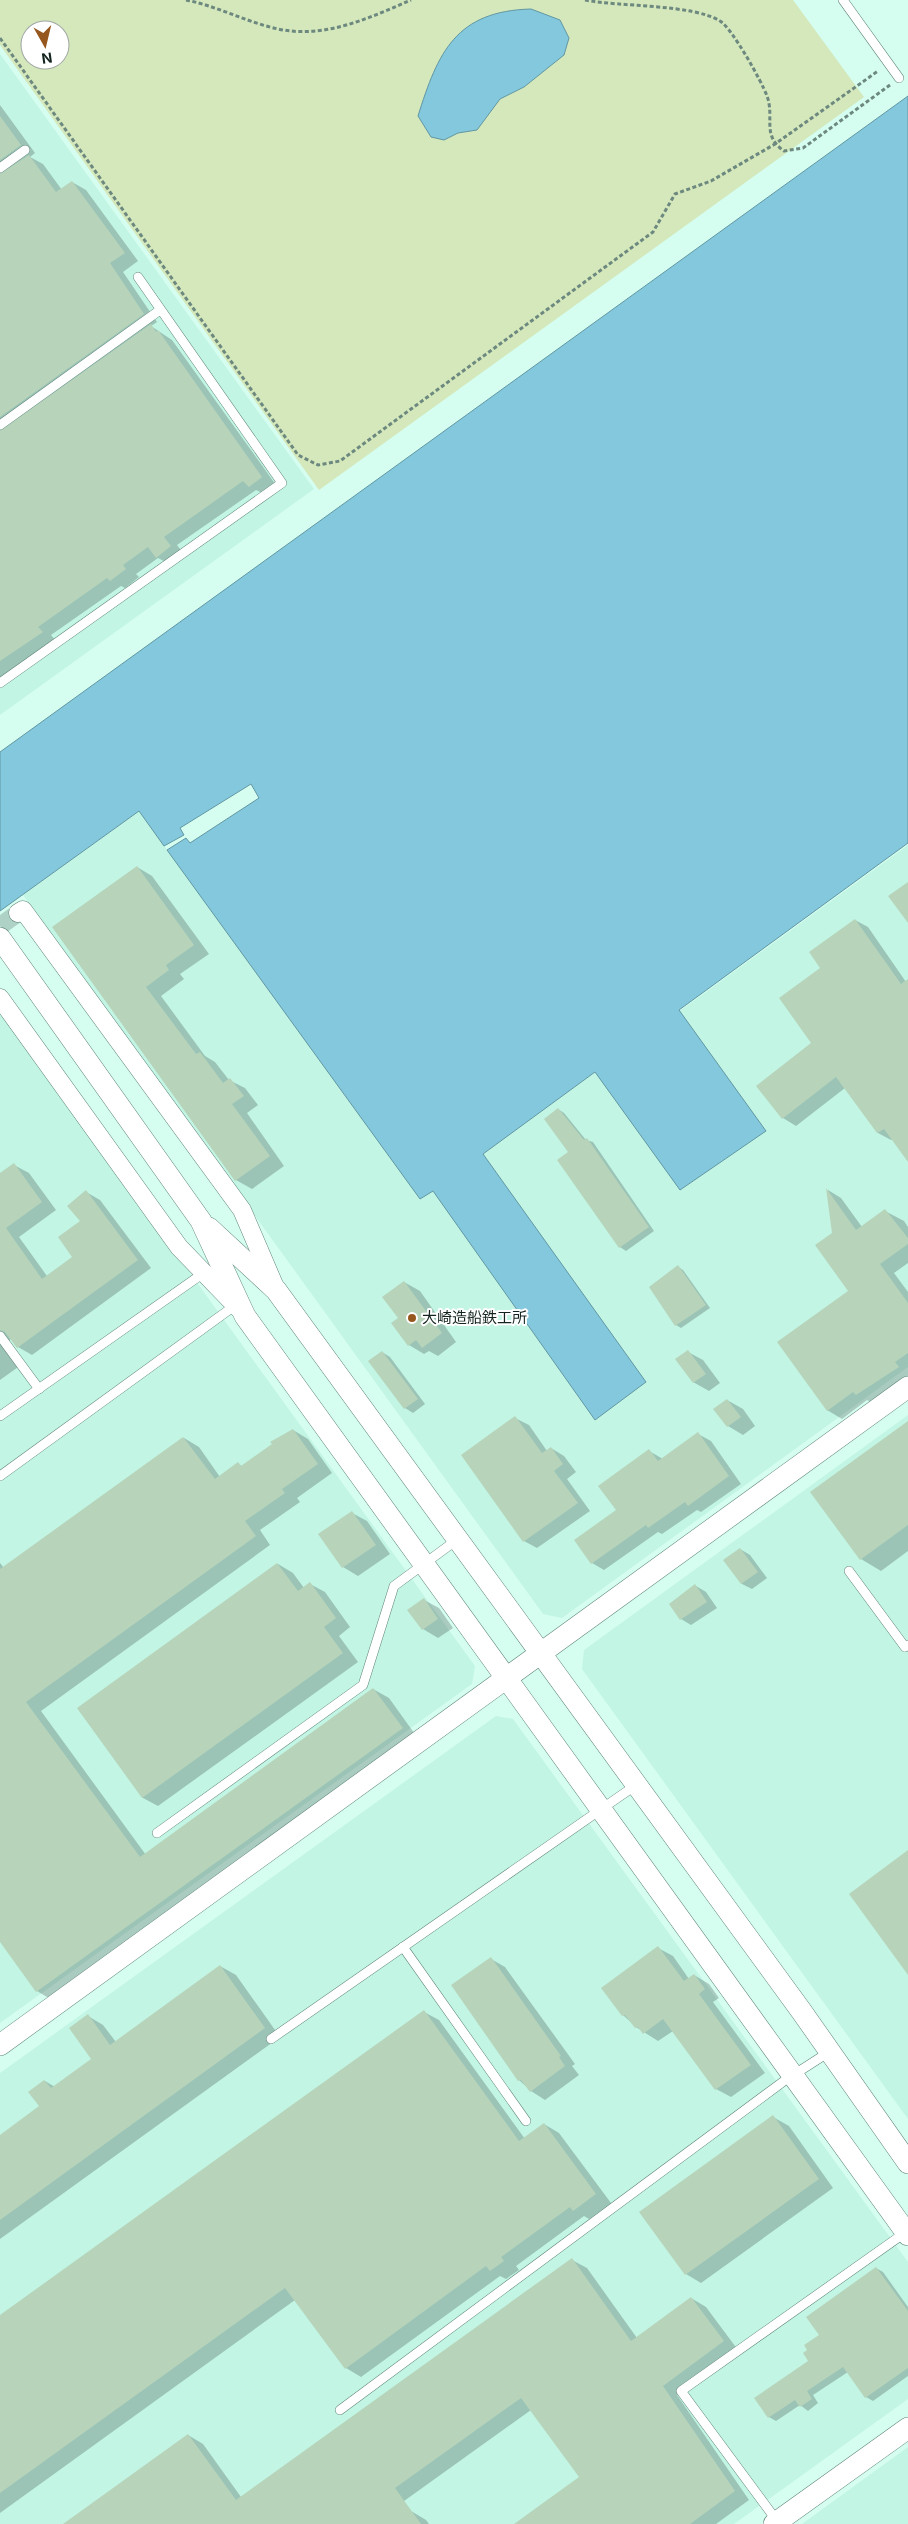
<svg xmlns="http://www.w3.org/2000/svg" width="908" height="2524" viewBox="0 0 908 2524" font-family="Inter,'Noto Sans JP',sans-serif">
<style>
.built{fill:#c2f5e4}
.green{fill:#d4e8bb;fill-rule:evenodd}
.water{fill:#83c8dc;stroke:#6297a3}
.shadow{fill:#0003}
.building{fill:#b7d4bb}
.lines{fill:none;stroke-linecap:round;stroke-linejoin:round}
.minor-tunnel{stroke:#aed2c6;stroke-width:18;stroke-dasharray:18 9;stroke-linecap:butt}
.service-casing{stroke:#608679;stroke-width:10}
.minor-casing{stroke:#608679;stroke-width:19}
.tertiary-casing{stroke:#608679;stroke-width:22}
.path{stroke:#6d887f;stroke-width:3;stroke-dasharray:4 2.5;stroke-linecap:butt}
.service{stroke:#fff;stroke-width:9}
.minor{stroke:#fff;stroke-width:18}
.tertiary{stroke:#fff;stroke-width:21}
.poi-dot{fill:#96571e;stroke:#fff;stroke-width:2}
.labels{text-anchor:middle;stroke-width:4;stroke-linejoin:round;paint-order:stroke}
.poi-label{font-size:15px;fill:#14241f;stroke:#fff;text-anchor:start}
</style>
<rect width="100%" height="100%" fill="#d5fef0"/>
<g class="built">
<polygon points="0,54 314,489 0,715"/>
<polygon points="139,811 421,1199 908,845 908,1367 562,1618 543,1614 23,895"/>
<polygon points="0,1011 475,1666 472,1684 0,2023"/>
<polygon points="908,1415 908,2119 582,1669 584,1650"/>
<polygon points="496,1716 513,1719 908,2262 908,2399 734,2524 0,2524 0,2073"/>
<polygon points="908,2447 908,2524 802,2524"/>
</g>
<path class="green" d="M 0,0 L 793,0 L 864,97 L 319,490 L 0,45 ZM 30,30 L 60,30 L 60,60 L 30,60 Z"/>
<g class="water">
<path d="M 531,9 L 560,20 L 569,38 L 564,55 L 524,87 L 500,99 L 477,130 L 458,133 L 444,140 L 431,137 L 418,116 C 438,52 456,11 531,9 Z"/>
<polygon points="908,96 908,843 679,1010 766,1131 680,1190 595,1072 483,1154 646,1382 595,1420 433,1191 420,1199 167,850 186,838 190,843 259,798 251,784 180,828 184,835 164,846 139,811 0,911 0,752"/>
</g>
<g class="shadow">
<polygon points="0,105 35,153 30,157 43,164 62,190 72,182 86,190 138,261 123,272 157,322 151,326 172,340 276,485 264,494 256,490 177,545 184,554 171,565 158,558 136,574 139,577 125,588 121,586 51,635 56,641 0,683"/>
<polygon points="137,867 152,876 209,954 180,974 184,979 161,996 205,1056 215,1062 229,1080 245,1088 258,1105 247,1113 284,1166 252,1189 236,1180 53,927"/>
<polygon points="855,920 868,927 906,982 908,980 908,1159 893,1139 891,1140 878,1133 845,1088 796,1126 783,1118 758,1086 813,1043 822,968"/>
<polygon points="558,1109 564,1113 586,1140 593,1142 654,1231 626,1251 620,1247 558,1160 569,1152"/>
<polygon points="14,1165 29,1173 56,1210 19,1237 47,1276 74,1257 86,1192 100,1200 151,1268 32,1355 18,1347 11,1339 8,1342 21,1365 0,1380 0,1175"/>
<polygon points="828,1190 841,1198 862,1227 885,1211 904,1221 908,1227 908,1263 894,1273 908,1292 908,1379 872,1403 867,1400 842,1419 827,1410 850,1292 833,1234"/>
<polygon points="678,1267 683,1270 710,1308 681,1328 676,1325 651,1287"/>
<polygon points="404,1282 420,1291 456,1342 438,1356 429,1351 424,1354 409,1345 393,1323 400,1319"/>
<polygon points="382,1352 390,1357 425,1404 413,1413 405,1408 370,1361"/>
<polygon points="688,1352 703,1360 720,1383 709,1391 693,1382"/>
<polygon points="727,1400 743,1409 755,1426 743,1435 728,1426"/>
<polygon points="515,1418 529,1425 547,1451 551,1448 564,1456 576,1472 567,1479 590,1511 537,1548 524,1541"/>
<polygon points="908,1423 908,1551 881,1571 861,1559"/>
<polygon points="293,1430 308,1439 332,1473 297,1498 300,1502 260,1530 270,1545 41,1711 146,1855 373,1689 389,1698 417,1737 52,2000 37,1991 0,1940 0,1563 4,1568 184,1438 199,1447 220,1477 238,1464 242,1466"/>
<polygon points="698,1434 711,1441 741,1484 701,1512 697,1510 662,1534 658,1532 604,1570 592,1563 649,1451 663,1459"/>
<polygon points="352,1513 367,1521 390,1554 358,1576 343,1567 320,1535"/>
<polygon points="740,1549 750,1555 767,1578 752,1589 742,1584 725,1560"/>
<polygon points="278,1564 293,1573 304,1588 310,1584 325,1592 350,1627 339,1636 358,1662 158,1806 143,1798 78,1709"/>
<polygon points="696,1586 706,1592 717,1608 691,1625 681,1619"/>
<polygon points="424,1600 439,1608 453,1628 438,1638 423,1629"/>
<polygon points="658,1948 673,1956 689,1979 694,1975 709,1984 719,1998 713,2002 765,2073 731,2097 716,2089 673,2031 658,2041 636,2027 623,2015"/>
<polygon points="491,1959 505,1967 575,2064 572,2066 579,2075 545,2100 531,2091 519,2080"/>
<polygon points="220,1966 236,1975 280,2037 0,2239 0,2136 40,2106 45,2081 55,2087 93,2059 88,2016 103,2025 116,2042"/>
<polygon points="424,2012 439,2020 525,2139 544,2124 559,2133 611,2203 589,2219 584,2216 516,2266 519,2270 506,2279 500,2276 361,2377 346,2368 295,2300 0,2513 0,2317"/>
<polygon points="773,2117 789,2126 833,2188 701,2283 686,2274"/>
<polygon points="572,2260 587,2268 637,2338 691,2298 706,2307 738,2350 677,2395 749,2500 716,2524 533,2524 581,2478 531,2410 372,2524 65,2524 188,2435 203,2444 241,2497"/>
<polygon points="876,2268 883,2272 908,2307 908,2376 873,2401 866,2397 848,2372 813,2395 818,2403 808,2411 800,2405 776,2421 769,2417 756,2398 810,2361 821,2335"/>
<polygon points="411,2511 426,2520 429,2524 393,2524"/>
</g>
<g class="building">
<polygon points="0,116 21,145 0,160"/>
<polygon points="29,155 56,192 72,181 125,253 110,263 144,314 0,417 0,174"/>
<polygon points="151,324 156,332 158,330 262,477 249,487 243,481 164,537 171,546 156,558 148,547 123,565 126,569 110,581 107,578 38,627 43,632 0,661 0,431"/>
<polygon points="137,866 194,945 166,965 169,970 146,987 196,1054 200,1052 223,1083 230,1078 244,1096 232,1104 270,1156 235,1181 52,927"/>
<polygon points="908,882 908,923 888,896"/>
<polygon points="855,919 901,984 908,979 908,1162 884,1129 877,1133 836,1077 782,1119 756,1086 811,1043 779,998 820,968 809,952"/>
<polygon points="558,1108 584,1140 587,1138 649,1227 619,1248 557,1160 568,1152 544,1119"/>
<polygon points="14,1163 42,1202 6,1228 42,1279 72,1257 58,1237 80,1221 67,1206 86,1190 138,1260 17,1348 5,1332 0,1330 0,1173"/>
<polygon points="826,1188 856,1230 885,1209 908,1238 908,1244 880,1264 908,1303 908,1353 895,1362 899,1367 856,1395 853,1392 827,1411 777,1342 848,1291 815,1245 832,1233"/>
<polygon points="678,1265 706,1305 675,1326 649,1287"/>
<polygon points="404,1281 442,1333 422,1348 416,1340 408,1346 391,1323 398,1318 382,1297"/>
<polygon points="688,1350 706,1374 693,1383 675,1359"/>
<polygon points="382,1351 418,1399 404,1409 368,1361"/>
<polygon points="727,1399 741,1417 727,1427 713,1409"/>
<polygon points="515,1416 542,1453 551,1447 563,1464 554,1471 578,1503 523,1542 461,1455"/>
<polygon points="908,1421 908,1525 860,1560 810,1492"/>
<polygon points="293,1429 318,1464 282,1489 285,1493 245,1521 256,1536 26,1702 140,1857 373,1688 403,1728 36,1992 0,1942 0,1569 183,1437 215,1479 238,1462 241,1466 272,1444 270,1442"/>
<polygon points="698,1432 729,1476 688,1506 685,1502 648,1528 646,1525 591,1564 574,1540 616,1510 598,1486 649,1449 658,1461"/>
<polygon points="352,1511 376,1545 342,1568 318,1534"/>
<polygon points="740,1548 758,1572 741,1584 723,1560"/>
<polygon points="277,1563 298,1591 310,1582 336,1618 324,1627 343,1653 142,1798 77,1708"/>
<polygon points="695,1584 707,1602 680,1620 669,1604"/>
<polygon points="424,1598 438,1619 422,1630 407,1610"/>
<polygon points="908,1850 908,1975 849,1894"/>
<polygon points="658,1946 684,1981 694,1974 705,1989 699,1994 751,2065 715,2090 663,2019 643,2034 638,2027 635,2028 625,2015 622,2016 601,1988"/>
<polygon points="491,1957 561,2056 559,2057 565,2066 530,2092 521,2080 518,2081 451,1985"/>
<polygon points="220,1965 265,2028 0,2220 0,2135 39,2106 28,2092 44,2080 51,2088 91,2059 69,2028 88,2014 110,2045"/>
<polygon points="424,2010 519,2141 544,2123 596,2194 573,2211 570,2207 501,2257 504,2261 490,2271 486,2266 345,2369 285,2288 0,2493 0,2315"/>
<polygon points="773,2115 819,2179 685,2275 639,2212"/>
<polygon points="572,2258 631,2341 691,2297 724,2341 663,2386 735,2491 690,2524 514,2524 579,2477 521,2398 395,2488 421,2524 63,2524 188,2434 236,2500"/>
<polygon points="876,2267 908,2311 908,2368 865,2398 843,2367 807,2391 812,2399 800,2407 795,2400 768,2418 754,2398 808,2361 803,2353 807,2350 804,2345 819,2335 806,2317"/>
</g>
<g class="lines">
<polyline class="minor-tunnel" points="0,926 18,913"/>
<defs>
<g id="service">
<polyline points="843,0 899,78"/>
<polyline points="0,168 25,150"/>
<polyline points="0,425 160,310"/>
<polyline points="0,683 282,483 138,277"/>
<polyline points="0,1336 39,1389"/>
<polyline points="0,1416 205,1272"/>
<polyline points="0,1476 237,1304"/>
<polyline points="849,1571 905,1647 908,1645"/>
<polyline points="157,1833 363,1685 394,1586 458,1539"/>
<polyline points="403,1947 526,2121"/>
<polyline points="271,2039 636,1785"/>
<polyline points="340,2410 784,2081 829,2052"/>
<polyline points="777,2521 681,2391 906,2232"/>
</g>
<g id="minor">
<polyline points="18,913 23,910 242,1210 275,1287"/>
<polyline points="0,998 179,1247 238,1308"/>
</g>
<g id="tertiary">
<polyline points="0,938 201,1221 245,1316 908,2235"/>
<polyline points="209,1228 276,1290 802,2012 908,2163"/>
<polyline points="0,2045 908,1387"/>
<polyline points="774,2524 908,2428"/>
</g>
</defs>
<use href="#service" class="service-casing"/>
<use href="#minor" class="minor-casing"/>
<use href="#tertiary" class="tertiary-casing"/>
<g class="path">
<path d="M 186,0 C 217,6 246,22 278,29 C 325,39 369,18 411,0"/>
<path d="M 585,0 C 620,7 693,4 720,21 C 732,28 762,82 767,96 C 775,118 761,135 784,151 L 803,148 L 890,85"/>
<polyline points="0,38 298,455 318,465 340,461 653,232 675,194 711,181 775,144 878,71"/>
</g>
<use href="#service" class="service"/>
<use href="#minor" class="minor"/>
<use href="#tertiary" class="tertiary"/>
</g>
<circle class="poi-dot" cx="412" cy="1318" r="5"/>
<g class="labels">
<g class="poi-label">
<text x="422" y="1323">大崎造船鉄工所</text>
</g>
</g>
<g transform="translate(45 45) rotate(172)"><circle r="24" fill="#ffffff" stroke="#a1a7a5"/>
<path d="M0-4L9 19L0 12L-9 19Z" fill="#96571e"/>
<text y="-8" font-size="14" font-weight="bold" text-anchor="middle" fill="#14241f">N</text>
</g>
</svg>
